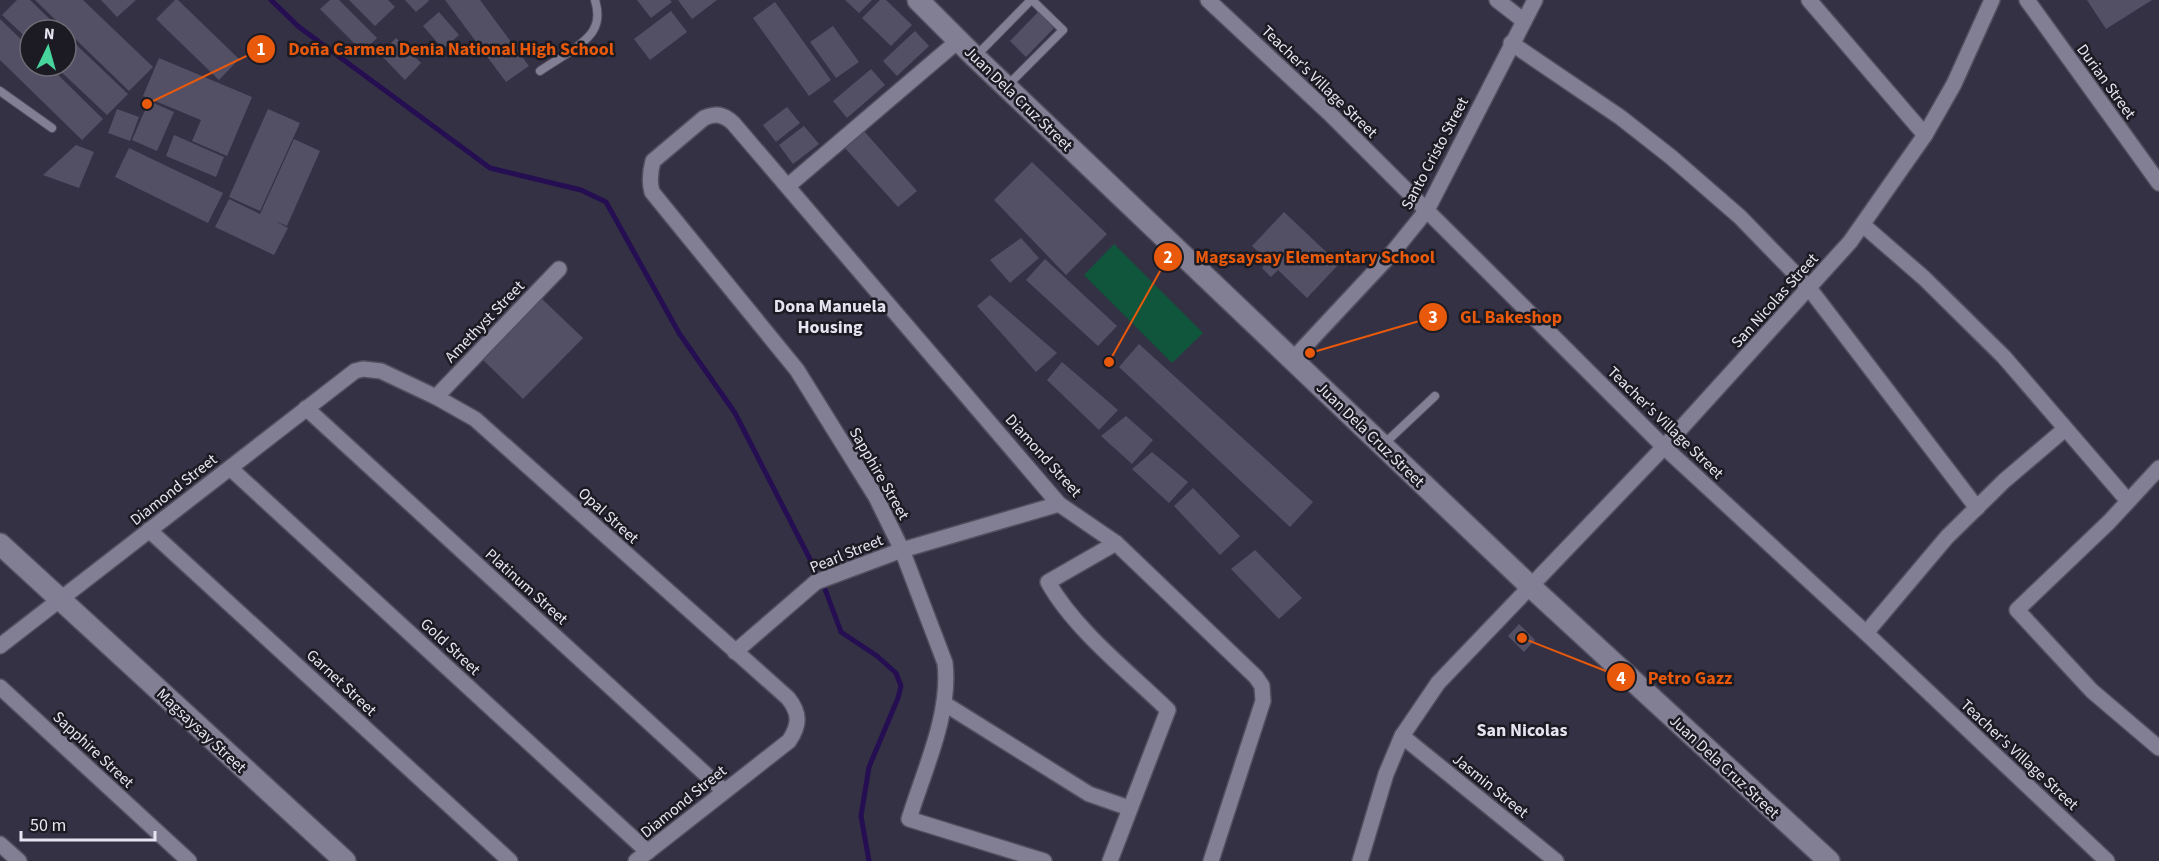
<svg xmlns="http://www.w3.org/2000/svg" width="2159" height="861" viewBox="0 0 2159 861" font-family="'Source Sans 3',sans-serif">
<style>
.green{fill:#0f563c}
.lines{fill:none;stroke-linecap:round;stroke-linejoin:round}
.stream{stroke:#250e51;stroke-width:5}
.building{fill:#535065}
.lane-casing{stroke:#514e5e;stroke-width:10}
.street-casing{stroke:#514e5e;stroke-width:18}
.secondary-casing{stroke:#514e5e;stroke-width:24}
.lane{stroke:#827f95;stroke-width:8}
.street{stroke:#827f95;stroke-width:15}
.secondary{stroke:#827f95;stroke-width:21}
.labels{text-anchor:middle;stroke-width:5;stroke-linejoin:round;paint-order:stroke}
.street-label{font-size:16px;fill:#e6e4f1;stroke:#1c1b23}
.neighbourhood-label{font-size:18px;font-weight:bold;fill:#e6e4f1;stroke:#1c1b23}
.leader{fill:none;stroke:#e8590c;stroke-width:2}
.callout-dot{fill:#e8590c;stroke:#1c1b23;stroke-width:2}
.mark-label{font-size:18px;text-anchor:middle;font-weight:bold;fill:#fff}
.callout-label{font-size:18px;text-anchor:middle;font-weight:bold;fill:#e8590c;stroke:#1c1b23;stroke-width:5;stroke-linejoin:round;paint-order:stroke}
</style>
<rect width="100%" height="100%" fill="#343144"/>
<polygon class="green" points="1114,244 1203,333 1172,363 1084,275"/>
<g class="lines">
<g class="stream">
<polyline points="271,0 299,27 490,168 581,190 606,202 679,333 735,413 814,567"/>
<polyline points="825,589 841,632 877,656 896,673 901,686 898,698 869,767 861,816 869,861"/>
</g>
</g>
<g class="building">
<polygon points="17,0 30,0 61,30 30,30 30,41 2,15"/>
<polygon points="35,0 83,0 153,67 129,91"/>
<polygon points="101,0 136,0 117,17"/>
<polygon points="175,0 178,0 239,59 219,80 156,19"/>
<polygon points="330,0 339,0 377,38 363,52 320,9"/>
<polygon points="349,0 388,0 395,7 375,26"/>
<polygon points="405,0 428,0 429,1 416,12"/>
<polygon points="445,0 480,0 529,66 506,82"/>
<polygon points="637,0 670,0 672,2 651,18"/>
<polygon points="678,0 717,0 692,19"/>
<polygon points="845,0 872,0 859,13"/>
<polygon points="880,0 886,0 912,25 891,46 862,18"/>
<polygon points="2087,0 2152,0 2106,29"/>
<polygon points="775,2 831,80 809,96 753,18"/>
<polygon points="671,11 687,32 650,60 634,39"/>
<polygon points="439,12 459,35 443,49 423,26"/>
<polygon points="1038,12 1054,28 1026,57 1010,41"/>
<polygon points="0,19 30,48 30,66 49,66 103,119 82,140 0,60"/>
<polygon points="833,26 859,62 836,78 810,42"/>
<polygon points="915,31 929,46 897,76 883,61"/>
<polygon points="66,35 128,94 107,115 55,66 66,66"/>
<polygon points="396,38 421,63 405,80 380,54"/>
<polygon points="159,58 252,97 227,156 192,141 201,120 143,96"/>
<polygon points="871,69 885,85 847,118 833,101"/>
<polygon points="149,101 174,112 157,151 132,140"/>
<polygon points="787,107 800,123 776,142 763,125"/>
<polygon points="117,109 139,117 130,141 108,133"/>
<polygon points="268,109 300,123 260,211 229,197"/>
<polygon points="804,126 819,144 793,164 779,145"/>
<polygon points="864,131 917,191 898,207 845,148"/>
<polygon points="174,135 224,157 216,177 166,156"/>
<polygon points="294,139 320,151 287,226 275,221 288,228 274,255 215,227 229,199 260,214"/>
<polygon points="76,145 94,152 79,188 43,175"/>
<polygon points="129,148 223,193 208,223 115,177"/>
<polygon points="1032,162 1107,234 1066,275 994,200"/>
<polygon points="1284,212 1339,264 1307,298 1278,270 1271,277 1262,268 1268,261 1252,246"/>
<polygon points="1021,238 1039,258 1010,283 990,260"/>
<polygon points="1045,259 1117,326 1098,346 1026,280"/>
<polygon points="990,295 1057,353 1036,372 977,306"/>
<polygon points="541,298 583,338 523,399 481,358"/>
<polygon points="1139,344 1313,502 1290,527 1119,367"/>
<polygon points="1062,362 1118,410 1099,430 1047,380"/>
<polygon points="1126,416 1153,440 1132,464 1101,436"/>
<polygon points="1152,452 1188,482 1169,503 1132,469"/>
<polygon points="1193,488 1240,536 1220,555 1174,506"/>
<polygon points="1255,550 1302,598 1279,619 1231,569"/>
<polygon points="1519,624 1535,640 1524,652 1508,636"/>
</g>
<g class="lines">
<defs>
<g id="lane">
<polyline points="976,56 1031,0"/>
<path d="M 540,71 C 554,61 587,44 594,29 C 599,20 598,10 595,0"/>
<polyline points="1007,86 1063,30 1032,0"/>
<polyline points="0,91 52,128"/>
<polyline points="1384,444 1435,396"/>
</g>
<g id="street">
<polyline points="1208,0 1329,113 1664,447 1866,633 2107,861"/>
<polyline points="1497,0 1524,21"/>
<polyline points="1809,0 1925,135"/>
<polyline points="2027,0 2159,183"/>
<polyline points="1511,43 1620,117 1671,157 1740,217 1809,288 1977,508"/>
<polyline points="789,185 959,40"/>
<polyline points="1863,225 1924,278 2004,357 2128,501"/>
<polyline points="1293,359 1393,252 1427,210 1535,0"/>
<polyline points="436,397 559,269"/>
<polyline points="306,408 724,791"/>
<polyline points="230,468 648,852"/>
<polyline points="2159,468 2109,522 2017,610 2092,691 2159,748"/>
<polyline points="149,530 510,861"/>
<polyline points="1866,633 1947,537 2004,481 2065,429"/>
<path d="M 0,646 L 355,371 L 363,369 L 381,371 L 436,397 L 475,419 L 788,698 C 800,713 800,725 789,741 L 636,861"/>
<polyline points="735,652 816,582 902,550 1059,504"/>
<polyline points="0,687 189,861"/>
<polyline points="945,704 1089,794 1129,808"/>
<polyline points="1402,736 1556,861"/>
<polyline points="0,844 19,861"/>
<path d="M 1044,861 L 909,819 C 924,770 951,714 945,663 L 902,550 L 876,497 L 797,370 L 652,192 C 649,181 650,172 653,161 L 704,118 C 716,113 723,114 733,123 L 1059,504 L 1116,543 L 1256,677 L 1262,686 L 1263,701 L 1211,861"/>
<path d="M 1110,861 L 1168,710 C 1129,672 1074,629 1048,582 L 1116,543"/>
<polyline points="1360,861 1386,774 1402,736 1438,683 1664,447 1850,242 1925,135 1954,84 1992,0"/>
</g>
<g id="secondary">
<polyline points="918,0 975,57 1530,586 1829,861"/>
<polyline points="0,544 345,861"/>
</g>
</defs>
<use href="#lane" class="lane-casing"/>
<use href="#street" class="street-casing"/>
<use href="#secondary" class="secondary-casing"/>
<use href="#lane" class="lane"/>
<use href="#street" class="street"/>
<use href="#secondary" class="secondary"/>
</g>
<g class="labels">
<g class="street-label">
<text transform="translate(1320 81) rotate(44)" y="6">Teacher's Village Street</text>
<text transform="translate(2107 81) rotate(54)" y="6">Durian Street</text>
<text transform="translate(1019 98) rotate(44)" y="6">Juan Dela Cruz Street</text>
<text transform="translate(1434 153) rotate(-62)" y="6">Santo Cristo Street</text>
<text transform="translate(1774 300) rotate(-48)" y="6">San Nicolas Street</text>
<text transform="translate(484 321) rotate(-46)" y="6">Amethyst Street</text>
<text transform="translate(1666 422) rotate(44)" y="6">Teacher's Village Street</text>
<text transform="translate(1371 434) rotate(44)" y="6">Juan Dela Cruz Street</text>
<text transform="translate(1044 455) rotate(48)" y="6">Diamond Street</text>
<text transform="translate(880 473) rotate(60)" y="6">Sapphire Street</text>
<text transform="translate(173 489) rotate(-38)" y="6">Diamond Street</text>
<text transform="translate(609 515) rotate(42)" y="6">Opal Street</text>
<text transform="translate(846 553) rotate(-22)" y="6">Pearl Street</text>
<text transform="translate(527 586) rotate(42)" y="6">Platinum Street</text>
<text transform="translate(451 646) rotate(43)" y="6">Gold Street</text>
<text transform="translate(342 682) rotate(43)" y="6">Garnet Street</text>
<text transform="translate(202 730) rotate(43)" y="6">Magsaysay Street</text>
<text transform="translate(94 749) rotate(43)" y="6">Sapphire Street</text>
<text transform="translate(2020 754) rotate(43)" y="6">Teacher's Village Street</text>
<text transform="translate(1725 766) rotate(43)" y="6">Juan Dela Cruz Street</text>
<text transform="translate(1491 785) rotate(39)" y="6">Jasmin Street</text>
<text transform="translate(683 801) rotate(-39)" y="6">Diamond Street</text>
</g>
<g class="neighbourhood-label">
<text x="830" y="312">Dona Manuela<tspan x="830" dy="21">Housing</tspan></text>
<text x="1522" y="736">San Nicolas</text>
</g>
</g>
<path class="leader" d="M147 104L261 49M1109 362L1168 257M1310 353L1433 317M1522 638L1621 677"/>
<g class="callout-dot">
<circle cx="147" cy="104" r="6"/>
<circle cx="1109" cy="362" r="6"/>
<circle cx="1310" cy="353" r="6"/>
<circle cx="1522" cy="638" r="6"/>
<circle cx="261" cy="49" r="15"/>
<circle cx="1168" cy="257" r="15"/>
<circle cx="1433" cy="317" r="15"/>
<circle cx="1621" cy="677" r="15"/>
</g>
<g class="mark-label">
<text x="261" y="55">1</text>
<text x="1168" y="263">2</text>
<text x="1433" y="323">3</text>
<text x="1621" y="684">4</text>
</g>
<g class="callout-label">
<text x="451" y="55">Doña Carmen Denia National High School</text>
<text x="1315" y="263">Magsaysay Elementary School</text>
<text x="1511" y="323">GL Bakeshop</text>
<text x="1690" y="684">Petro Gazz</text>
</g>
<g transform="translate(48 48) rotate(5)"><circle r="28" fill="#1c1b23" stroke="#6d6b75" stroke-width="1.5"/>
<path d="M0-4.5L10 22L0 15L-10 22Z" fill="#47d49d"/>
<text y="-9" font-size="16" font-weight="bold" text-anchor="middle" fill="#e6e4f1">N</text>
</g>
<path d="M21 831v9h134v-9" fill="none" stroke="#e6e4f1" stroke-width="3"/>
<text x="30" y="831" font-size="18" fill="#e6e4f1" stroke="#1c1b23" stroke-width="4.5" paint-order="stroke">50 m</text>
</svg>
